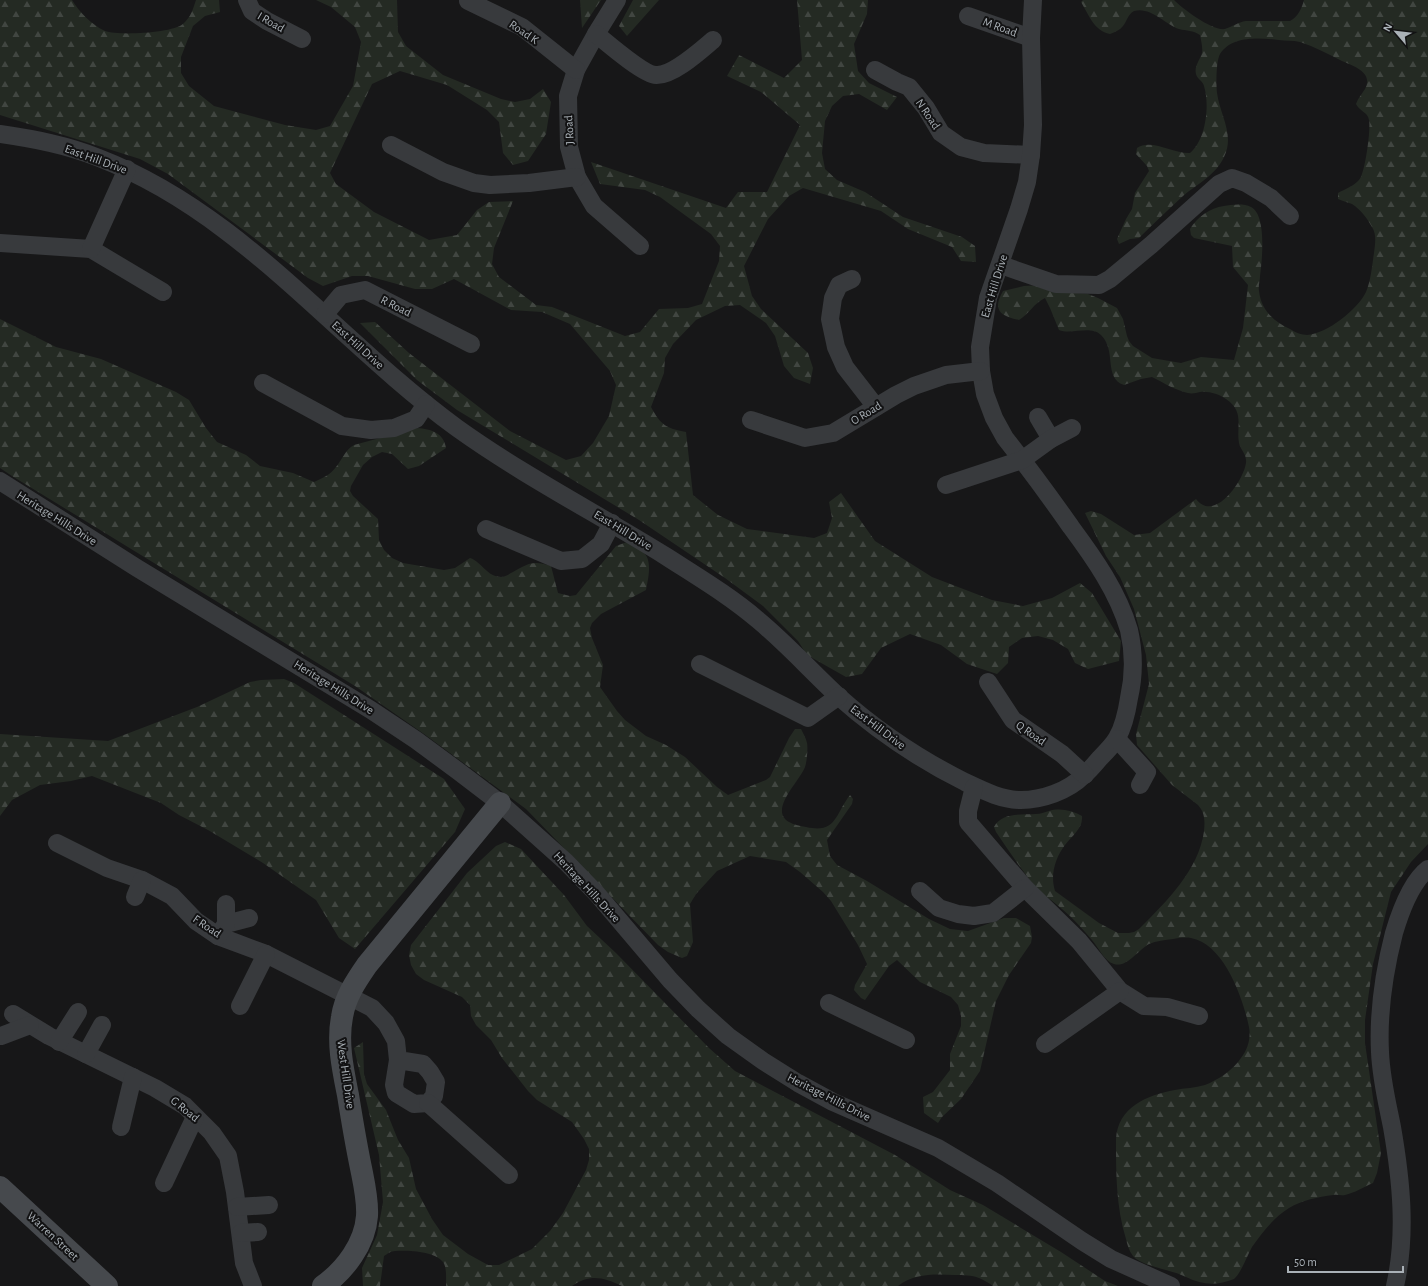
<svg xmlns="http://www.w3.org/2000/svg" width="1428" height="1286" viewBox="0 0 1428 1286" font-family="'Alegreya Sans',sans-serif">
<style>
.forest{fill:url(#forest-firs)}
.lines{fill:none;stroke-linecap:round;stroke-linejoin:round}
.street{stroke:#383a3d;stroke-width:18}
.secondary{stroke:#46494d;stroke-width:22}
.labels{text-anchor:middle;stroke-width:4;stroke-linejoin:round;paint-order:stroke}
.street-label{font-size:12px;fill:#aab1b7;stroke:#121213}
</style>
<defs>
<pattern id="forest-firs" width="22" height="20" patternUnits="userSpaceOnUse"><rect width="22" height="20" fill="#242a23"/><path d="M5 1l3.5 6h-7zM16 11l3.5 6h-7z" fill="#414641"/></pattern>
</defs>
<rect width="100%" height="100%" fill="#171718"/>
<g class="forest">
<path d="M 0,0 L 72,0 C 79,12 92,25 105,31 C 118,36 173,33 183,24 C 191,17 193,9 196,0 L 219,0 L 220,12 L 205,16 L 193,26 L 181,57 L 181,73 L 189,86 L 214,106 L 285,125 L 316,130 L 330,126 L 353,86 L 361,42 L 355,27 L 331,7 L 316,0 L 397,0 L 398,32 L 406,46 L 443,75 L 501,99 L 515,102 L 530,99 L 543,89 L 551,102 L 546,134 L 528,161 L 513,165 L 503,153 L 499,122 L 487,110 L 447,85 L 400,71 L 372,84 L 330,173 L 336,184 L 374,212 L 429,240 L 457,235 L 477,210 L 489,202 L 513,201 L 494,248 L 492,264 L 499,277 L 536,305 L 552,307 L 625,336 L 640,332 L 659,309 L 688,308 L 702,304 L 719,261 L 720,246 L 711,234 L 660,197 L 645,190 L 600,184 L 591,162 L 726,208 L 738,192 L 767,192 L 800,125 L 761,92 L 727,76 L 739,55 L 784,78 L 802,60 L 797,0 L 868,0 L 867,14 L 854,44 L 858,71 L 869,83 L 897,97 L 887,110 L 859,94 L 843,96 L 832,106 L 825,121 L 822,153 L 825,169 L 837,180 L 865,192 L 903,217 L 962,237 L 975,246 L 976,262 L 961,261 L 952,247 L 908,229 L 881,211 L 803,188 L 789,196 L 768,219 L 744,266 L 752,296 L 761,309 L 808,353 L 813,368 L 810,384 L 794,378 L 784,366 L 775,336 L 766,323 L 740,305 L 725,306 L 696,320 L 673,344 L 665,358 L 664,373 L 651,407 C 661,425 665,428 686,432 L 693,495 L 718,515 L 747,529 L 814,538 L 827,533 L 832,518 L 829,502 L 841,493 L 875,541 L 932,577 L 992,600 L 1023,606 L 1052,598 L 1080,583 L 1092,593 L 1121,641 L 1119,661 L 1088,669 L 1075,663 L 1068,649 L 1053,640 L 1038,636 L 1022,638 L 1009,647 L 1008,663 L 997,674 L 967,664 L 941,645 L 910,634 L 881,648 L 862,674 L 846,677 L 807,655 L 798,641 L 763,606 L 725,578 L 639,520 L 457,410 L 417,380 L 360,323 L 375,322 L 409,353 L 510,431 L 566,460 L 581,456 L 593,443 L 609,416 L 616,385 L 610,371 L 570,324 L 542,312 L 511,310 L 454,279 L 432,289 L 415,289 L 368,276 L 352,276 L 323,286 L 308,278 L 168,174 L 140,159 L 0,115 Z"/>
<polygon points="580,0 601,0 582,28"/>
<polygon points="633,0 659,0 627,36 619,26"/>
<path d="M 1083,0 L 1174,0 C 1183,9 1212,31 1225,29 C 1232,27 1238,22 1246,21 L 1290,21 C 1298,17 1302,8 1304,0 L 1428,0 L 1428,844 L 1411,862 L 1391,892 L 1373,964 L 1365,1020 L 1365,1043 L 1381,1153 L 1377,1173 L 1373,1183 C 1364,1187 1354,1193 1345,1195 C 1341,1196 1337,1194 1333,1195 C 1318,1197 1302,1200 1289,1208 C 1274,1217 1262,1233 1252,1247 C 1247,1256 1241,1273 1234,1279 C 1216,1286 1203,1285 1186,1277 C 1173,1270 1141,1266 1133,1256 C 1129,1251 1127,1244 1126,1239 C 1116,1206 1116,1174 1116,1139 C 1118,1107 1147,1095 1175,1090 C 1185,1088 1195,1088 1205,1085 C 1218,1080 1233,1070 1241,1058 C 1248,1049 1251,1038 1249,1027 C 1243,998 1224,944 1191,938 C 1185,937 1178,938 1173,939 C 1165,940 1156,941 1149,944 C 1138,950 1127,968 1114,964 C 1104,961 1099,948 1092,940 C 1082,928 1069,914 1056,904 C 1050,899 1042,894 1037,889 C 1022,871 1009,851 996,832 L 994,827 C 1001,812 1023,815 1036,814 C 1041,814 1044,812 1049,811 C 1059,808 1072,810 1082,816 C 1083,829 1072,835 1065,845 C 1055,858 1050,875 1055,891 L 1099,923 L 1118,933 L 1129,933 L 1134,932 L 1139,929 C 1166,902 1199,870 1204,831 C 1205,821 1205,813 1198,805 L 1172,785 L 1137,745 L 1136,734 L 1149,684 L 1146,655 L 1134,609 L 1120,577 L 1106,556 L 1085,513 L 1091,511 L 1101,514 L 1134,535 L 1150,533 L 1196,499 C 1214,523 1243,482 1246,463 C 1247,454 1241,451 1239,443 C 1236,426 1245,412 1226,399 C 1219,394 1209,391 1200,392 C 1196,393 1192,394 1188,393 C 1175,390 1164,383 1152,377 L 1141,379 L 1124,385 C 1103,378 1117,350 1101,335 C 1090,325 1072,335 1059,330 L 1050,308 L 1045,298 C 1034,303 1029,314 1019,320 C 1000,316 992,310 1003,291 L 1024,286 L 1040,285 L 1062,292 L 1088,294 L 1098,298 L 1117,308 L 1123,319 L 1127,336 L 1129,341 L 1133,346 L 1152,358 L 1181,363 L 1201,357 L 1234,360 L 1243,328 L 1248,285 L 1233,267 L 1232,246 L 1194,238 L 1191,235 L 1190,229 C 1197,217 1210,208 1224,206 C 1231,205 1243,203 1251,207 C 1267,215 1262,261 1260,276 C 1260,281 1258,286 1259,291 C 1261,310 1274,322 1290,329 C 1294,332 1302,335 1307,335 C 1327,334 1358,309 1366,292 C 1371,280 1372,266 1374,253 C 1375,244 1377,235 1372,227 C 1367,218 1360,209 1352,204 C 1347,202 1342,201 1338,199 L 1338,193 C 1345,189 1354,186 1359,180 C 1365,174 1371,129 1369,120 C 1368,112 1359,111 1356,104 C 1358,98 1362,94 1365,89 C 1374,72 1353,66 1342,61 C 1328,54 1315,47 1300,42 C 1293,40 1286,41 1279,40 C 1261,38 1232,35 1220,54 C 1216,61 1216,84 1217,93 C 1220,115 1235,135 1224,157 C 1216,175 1197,184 1183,196 C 1168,210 1153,224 1139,238 L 1130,239 L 1119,244 L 1117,239 L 1126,219 L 1132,209 L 1135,193 L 1149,171 L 1147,166 L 1136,154 L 1137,148 C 1151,138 1174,154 1190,153 C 1206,140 1210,105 1204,86 C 1203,81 1197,79 1196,74 C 1194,66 1200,60 1202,53 C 1203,48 1201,40 1200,35 C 1193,30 1187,31 1179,29 C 1165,24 1150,6 1134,11 C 1128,14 1127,21 1123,26 C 1120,30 1115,32 1110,34 C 1094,31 1089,15 1081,2 Z"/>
<path d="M 0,319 L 56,347 L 101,359 L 176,392 L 189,400 L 206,428 L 217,442 L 246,455 L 260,466 L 293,473 L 314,482 C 323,478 330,475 336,467 C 342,460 345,450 354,445 L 417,428 C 431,429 444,433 446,448 L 419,466 L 408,469 L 392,454 L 382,452 L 372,457 L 363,465 L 351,486 L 350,491 L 353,496 L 378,519 L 379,540 L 384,550 L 392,558 L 403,563 L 444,570 L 455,568 L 470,558 C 482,562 487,577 501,577 C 505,577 509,574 513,572 C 528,563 534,560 551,566 L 558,593 L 570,596 L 576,595 L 616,546 L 627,542 C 632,546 639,548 643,552 C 653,560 648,579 646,590 L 601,614 L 592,623 L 590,628 L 592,638 L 603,665 L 600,687 L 617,711 L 625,720 L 646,736 L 666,745 L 685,757 L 717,787 L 728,795 L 766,780 L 770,777 L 789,738 L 795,729 L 801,729 C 803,733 806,738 807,743 C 808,748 807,761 805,767 C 800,781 768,810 789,822 C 794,825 801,826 806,827 C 837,834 835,814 850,795 L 853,799 L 852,804 L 827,840 L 830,856 L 837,865 L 867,881 L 929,919 L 950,929 L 968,931 L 1004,918 L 1016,918 L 1030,926 L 1032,937 L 1031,943 L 1009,975 L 996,1001 L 980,1071 L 961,1099 L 942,1117 L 938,1123 L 924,1113 L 923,1097 L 933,1092 L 950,1070 L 950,1054 L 961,1026 L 961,1016 L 958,1005 L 951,997 L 920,982 L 897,960 L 889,966 L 865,1000 L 861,998 L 854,990 L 855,985 L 867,964 L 858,945 L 831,901 L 823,892 L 800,872 L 786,862 L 750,856 L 717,871 L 696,894 L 690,904 L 693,942 L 687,956 L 682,958 L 668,952 L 658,945 L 526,809 L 424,734 L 355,686 L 12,476 L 0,468 Z"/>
<polygon points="284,679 294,683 444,779 465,809 455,832 355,949 339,938 316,900 263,863 208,830 179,815 161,803 92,776 71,781 40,785 12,800 0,816 0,734 108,741 197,707 250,682 261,680"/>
<path d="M 505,842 L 521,849 L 564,895 L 587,926 L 616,953 L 709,1048 L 735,1071 L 895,1155 L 950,1190 L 983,1205 L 1061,1252 L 1105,1281 L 1118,1286 L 993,1286 C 989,1283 984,1280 979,1278 C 972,1275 963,1275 955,1275 C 935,1274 914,1273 898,1286 L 622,1286 C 603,1277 590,1274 572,1286 L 446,1286 C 446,1279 447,1267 443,1262 C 435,1251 407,1250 395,1251 C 391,1251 387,1254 384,1256 L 380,1286 L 363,1286 L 362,1268 L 377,1235 L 383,1202 L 379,1155 L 354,1048 L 363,1042 L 364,1074 L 367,1084 L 386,1110 L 398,1140 L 409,1158 L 416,1189 L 432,1219 L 443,1235 L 468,1254 L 488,1265 L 499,1265 L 532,1249 L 550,1231 L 563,1213 L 586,1170 L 589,1160 L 589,1149 L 584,1139 L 572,1122 L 537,1100 L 528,1091 L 502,1058 L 491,1040 L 476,1025 L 471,1016 L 470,1005 L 462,997 L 424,980 L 416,974 L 411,965 L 409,955 L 411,945 L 467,873 L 496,846 Z"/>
</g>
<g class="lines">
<g class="street">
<polyline points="247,0 252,11 267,21 302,39"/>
<polyline points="617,0 596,34 576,70 568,96 569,147 577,177 594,206 640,246"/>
<polyline points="468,1 522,27 576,70"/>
<polyline points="968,16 1031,38"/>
<path d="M 596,34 C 607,43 644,75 656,75 C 673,76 701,50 713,40"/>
<polyline points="875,70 897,82 909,87 926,108 941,133 961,147 984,153 1031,155"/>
<path d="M 0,134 C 34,139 67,145 99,158 C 242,213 336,340 457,428 C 524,476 598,514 667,557 C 698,577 730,596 758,620 C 787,644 811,671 838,696 C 876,730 919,759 965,782 C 982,790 1001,800 1021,800 C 1042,800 1068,791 1083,776 C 1089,771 1095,764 1100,758 C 1106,752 1113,745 1117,738 C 1124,726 1127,711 1129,698 C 1134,676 1134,652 1129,630 C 1118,592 1094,558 1071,527 C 1050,497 1028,467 1005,438 L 994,418 L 985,394 L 981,371 L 980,347 L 988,298 L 1019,209 L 1027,182 L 1031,155 L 1033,125 L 1031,38 L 1033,0"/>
<polyline points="391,145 443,172 474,183 490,185 529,183 577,177"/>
<polyline points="0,243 91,249 163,292"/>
<polyline points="91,249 127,169"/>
<polyline points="1001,265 1056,284 1099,285 1110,279 1151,245 1219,184 1232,178 1246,183 1271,198 1290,216"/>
<polyline points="852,279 839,285 833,298 830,319 836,347 845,367 876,407"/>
<polyline points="325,314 341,295 365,290 471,344"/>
<polyline points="263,383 342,426 371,430 394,428 416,419 426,404"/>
<polyline points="1038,417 1051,439"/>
<polyline points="751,420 805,438 833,433 896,395 914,386 946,375 981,371"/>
<polyline points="0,481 137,568 371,710 416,740 458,771 500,803 566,862 597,894 670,980 698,1009 728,1036 763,1061 798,1083 833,1102 938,1148 997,1183 1082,1241 1111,1259 1171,1286"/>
<polyline points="946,485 1022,460 1051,439 1072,428"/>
<polyline points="486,529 561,561 582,559 601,544 612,523"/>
<polyline points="700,664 808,718 839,696"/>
<polyline points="988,682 1013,720 1062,754 1085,775"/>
<polyline points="1117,739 1147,772 1140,785"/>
<polyline points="974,787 968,811 968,822 1025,888 1079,941 1120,991 1144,1006 1167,1007 1199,1016"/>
<polyline points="57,843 107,868 142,880 172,896 196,921 218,936 266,954 372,1008 386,1023 396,1041 398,1060 394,1085 396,1093 414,1104 428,1103 434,1096 436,1082 430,1072 423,1064 398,1060"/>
<polyline points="920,891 939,908 958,914 974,916 993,913 1025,888"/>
<polyline points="135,897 142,880"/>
<polyline points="226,924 249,918"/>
<polyline points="218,936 226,924 226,904"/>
<polyline points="829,1003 906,1040"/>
<polyline points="240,1006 266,954"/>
<polyline points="13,1014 49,1036 155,1088 185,1106 212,1133 228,1156 235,1192 244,1263 253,1286"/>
<polyline points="1,1036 30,1025"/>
<polyline points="59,1042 78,1012"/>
<polyline points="1045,1044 1120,991"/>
<polyline points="86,1054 102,1025"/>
<polyline points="428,1103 509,1175"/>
<polyline points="121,1127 133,1077"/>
<polyline points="164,1183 195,1117"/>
<polyline points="237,1207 269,1205"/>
<polyline points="241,1233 258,1232"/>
<path d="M 1395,1286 C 1407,1234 1401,1179 1392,1127 C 1387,1102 1381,1078 1380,1052 C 1378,1012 1384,972 1394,933 C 1400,913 1411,882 1428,869"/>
</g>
<g class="secondary">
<polyline points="0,1187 107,1286"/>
<path d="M 323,1286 C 345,1270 365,1244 367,1216 C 368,1200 364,1183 361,1168 C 356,1144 352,1120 348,1095 C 343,1070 337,1043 342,1017 C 345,997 356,981 367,965 L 500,803"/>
</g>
</g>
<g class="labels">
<g class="street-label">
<text transform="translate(271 22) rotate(30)" y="4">I Road</text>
<text transform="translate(1000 27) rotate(20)" y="4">M Road</text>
<text transform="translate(524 32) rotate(34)" y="4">Road K</text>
<text transform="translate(928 114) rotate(56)" y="4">N Road</text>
<text transform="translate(569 130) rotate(-93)" y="4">J Road</text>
<text transform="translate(96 159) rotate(20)" y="4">East Hill Drive</text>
<text transform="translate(994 286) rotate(-73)" y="4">East Hill Drive</text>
<text transform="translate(396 306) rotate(27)" y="4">R Road</text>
<text transform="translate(358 345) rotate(42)" y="4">East Hill Drive</text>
<text transform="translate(866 413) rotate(-31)" y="4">O Road</text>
<text transform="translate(57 518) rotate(32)" y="4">Heritage Hills Drive</text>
<text transform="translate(623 530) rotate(31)" y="4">East Hill Drive</text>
<text transform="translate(334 687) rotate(32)" y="4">Heritage Hills Drive</text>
<text transform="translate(878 727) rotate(37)" y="4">East Hill Drive</text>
<text transform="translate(1031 733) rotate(35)" y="4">Q Road</text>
<text transform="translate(587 887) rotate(47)" y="4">Heritage Hills Drive</text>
<text transform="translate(207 926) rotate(34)" y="4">F Road</text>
<text transform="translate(346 1074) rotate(82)" y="4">West Hill Drive</text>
<text transform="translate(829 1097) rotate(27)" y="4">Heritage Hills Drive</text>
<text transform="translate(185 1109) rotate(39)" y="4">G Road</text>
<text transform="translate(53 1236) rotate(43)" y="4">Warren Street</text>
</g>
</g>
<g transform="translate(1396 32) rotate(298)" stroke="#121213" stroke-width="3" paint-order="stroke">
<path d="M0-3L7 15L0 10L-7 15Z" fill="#aab1b7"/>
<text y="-6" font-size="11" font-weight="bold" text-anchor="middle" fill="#aab1b7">N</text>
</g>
<path d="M1288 1266v6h115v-6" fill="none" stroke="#aab1b7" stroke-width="2"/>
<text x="1294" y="1266" font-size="12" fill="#aab1b7" stroke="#121213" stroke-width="3" paint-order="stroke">50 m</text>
</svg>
